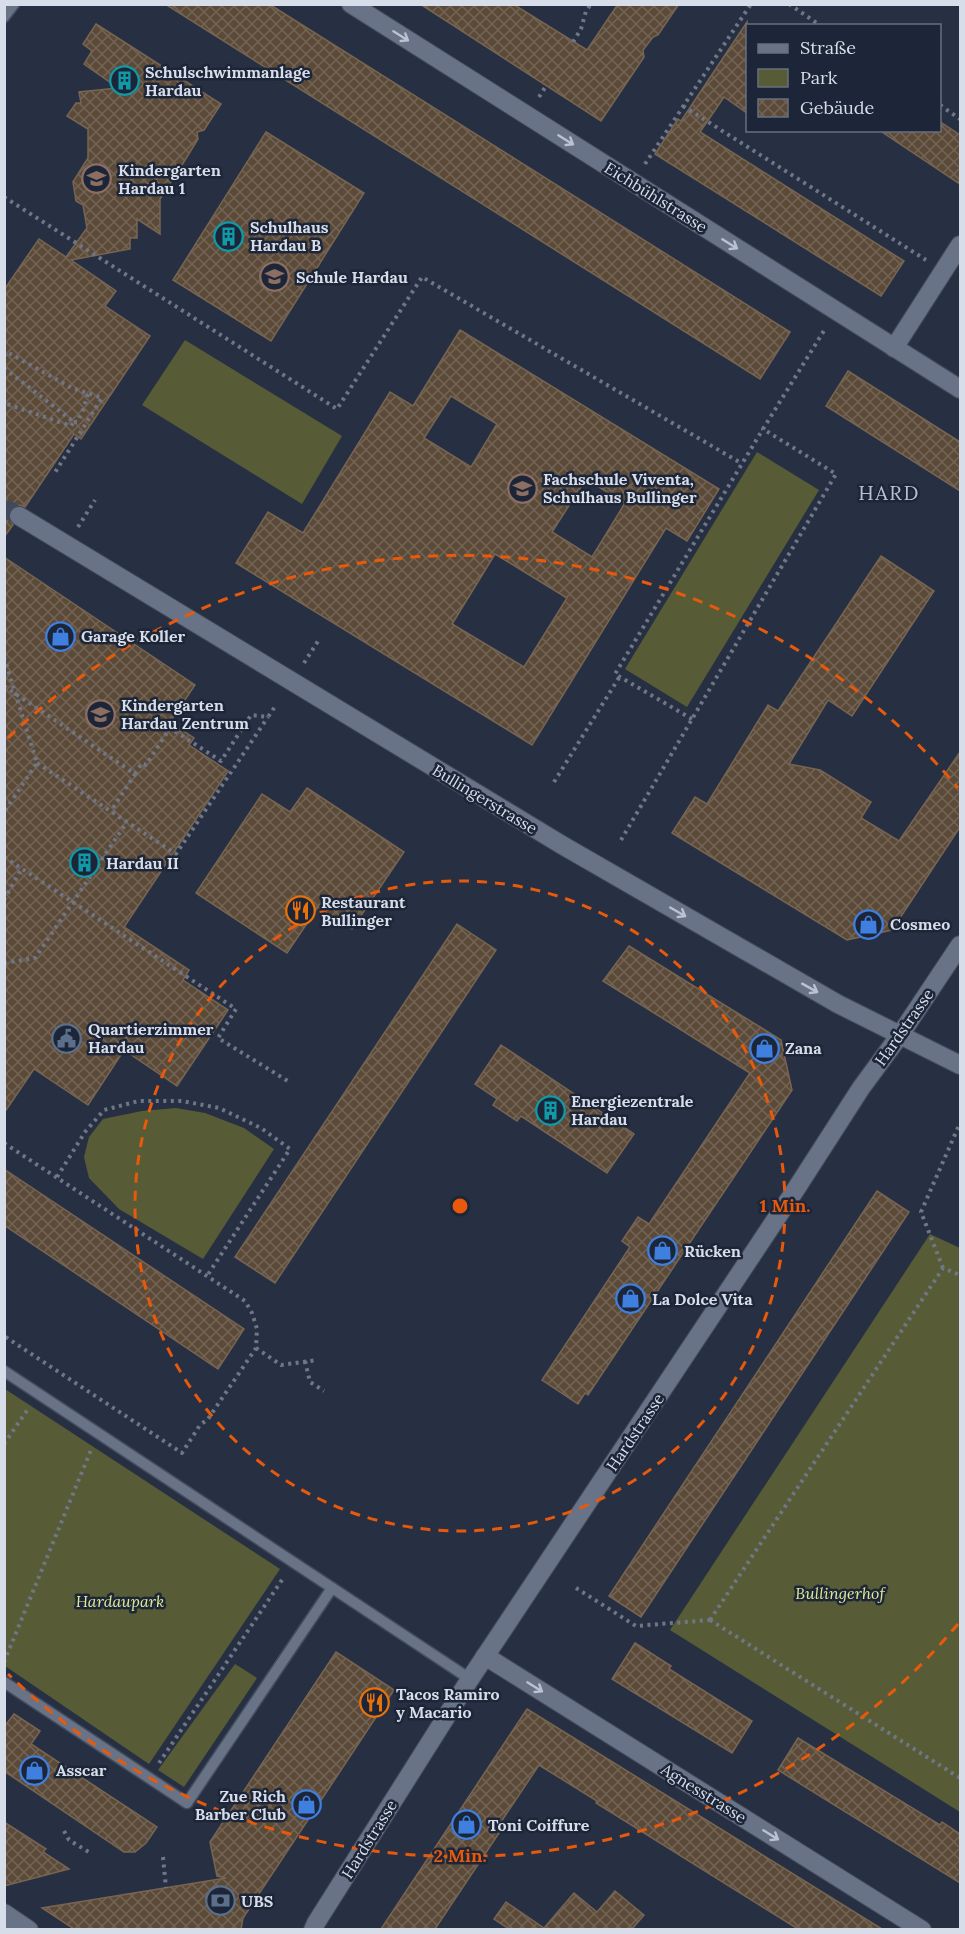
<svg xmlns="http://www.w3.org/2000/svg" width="965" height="1934" viewBox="0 0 965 1934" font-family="Lora,serif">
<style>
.green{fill:#575c36}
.building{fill:url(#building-cross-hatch);stroke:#776552;stroke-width:1.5;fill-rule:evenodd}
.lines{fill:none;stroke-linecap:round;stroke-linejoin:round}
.street-tunnel{stroke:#414a5c;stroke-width:18;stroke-dasharray:18 9;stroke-linecap:butt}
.lane-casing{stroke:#444b5b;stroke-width:13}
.street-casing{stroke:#444b5b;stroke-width:20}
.secondary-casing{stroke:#444b5b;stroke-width:20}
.path{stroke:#6f7787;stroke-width:4;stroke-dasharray:3 4.5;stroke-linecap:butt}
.lane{stroke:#687388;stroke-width:10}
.street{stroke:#687388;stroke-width:18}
.secondary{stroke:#687388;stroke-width:18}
.tram{stroke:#a9afbd;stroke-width:1.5}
.oneway{stroke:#bbc2d1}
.ring{fill:none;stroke:#e8590c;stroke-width:3;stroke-dasharray:10 8}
.labels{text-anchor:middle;stroke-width:5;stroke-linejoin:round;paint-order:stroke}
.poi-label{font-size:16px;font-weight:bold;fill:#d7dde9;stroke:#1d2638;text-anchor:start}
.street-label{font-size:16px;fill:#d7dde9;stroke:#1d2638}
.park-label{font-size:16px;font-style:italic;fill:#dfea93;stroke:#1d2638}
.quarter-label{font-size:20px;letter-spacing:1.5px;fill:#b4c0d8;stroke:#1d2638}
.centre{fill:#e8590c;stroke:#1d2638;stroke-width:3}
.ring-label{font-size:18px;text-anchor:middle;font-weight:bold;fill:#e8590c;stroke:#1d2638;stroke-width:5;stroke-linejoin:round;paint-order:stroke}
</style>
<defs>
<pattern id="building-cross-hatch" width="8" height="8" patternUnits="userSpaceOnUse" patternTransform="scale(1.5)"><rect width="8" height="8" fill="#5c4a39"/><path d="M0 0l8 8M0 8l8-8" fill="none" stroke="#736456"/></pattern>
</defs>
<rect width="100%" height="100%" fill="#273043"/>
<g class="green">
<polygon points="185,340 342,436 302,504 142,405"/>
<polygon points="757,452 819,490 687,707 625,669"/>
<polygon points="176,1108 205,1113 244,1128 274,1149 203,1259 119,1209 89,1178 84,1157 89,1137 103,1119 142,1111"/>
<polygon points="930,1234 960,1248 960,1812 670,1630"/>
<polygon points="5,1389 280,1569 149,1764 5,1666"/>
<polygon points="235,1664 257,1678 184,1787 158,1770"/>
</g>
<g class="building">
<polygon points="165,4 269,4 790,332 760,379"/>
<polygon points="420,4 513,4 587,50 618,4 679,4 658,35 653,37 643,50 644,57 601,121"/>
<polygon points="747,22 747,113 724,97 700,132 904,261 881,296 655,154 678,119 681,121"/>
<polygon points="96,24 221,104 204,130 197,132 198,139 182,165 175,165 175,176 160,199 160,234 137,219 137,238 130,238 130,249 71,260 116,291 105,306 150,336 81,439 74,434 25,507 19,505 10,510 8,516 13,525 4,537 4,290 39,239 66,257 87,228 83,205 76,201 73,182 88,158 88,129 67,116 76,103 81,103 79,92 118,88 84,64 92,51 83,44"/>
<polygon points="939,121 960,135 960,184 879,130 939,130"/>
<polygon points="266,132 364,193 271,341 173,280"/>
<path d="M 460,330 L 719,489 L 687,541 L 666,528 L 532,745 L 236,563 L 268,512 L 303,533 L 390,392 L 413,406 ZM 451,396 L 497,424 L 471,467 L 424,438 ZM 586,479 L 625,503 L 592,557 L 552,532 ZM 495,554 L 567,598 L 524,667 L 452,624 Z"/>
<polygon points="848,371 960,442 960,491 826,406"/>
<polygon points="881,556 934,591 852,716 828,700 789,764 820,770 871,802 861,818 899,841 960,752 960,827 892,930 847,940 672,833 695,797 707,804 768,705 778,711"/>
<polygon points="4,557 195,685 170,722 194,738 189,745 228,771 124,927 189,970 183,980 228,1010 177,1086 124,1050 88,1105 34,1069 4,1113"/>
<polygon points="307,788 404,852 352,929 318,907 287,953 196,893 262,794 290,812"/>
<polygon points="457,924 496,950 275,1283 235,1257"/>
<polygon points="629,946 781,1040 792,1090 588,1395 585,1393 578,1404 542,1380 630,1247 622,1241 638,1217 649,1224 750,1073 603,981"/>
<polygon points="501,1045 634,1134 607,1173 521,1116 517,1121 493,1105 497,1099 475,1084"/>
<polygon points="4,1169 244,1329 218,1369 4,1225"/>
<polygon points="877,1191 909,1212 641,1617 609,1596"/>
<polygon points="635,1643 671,1666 669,1669 752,1721 732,1753 612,1679"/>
<polygon points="336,1652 394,1690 243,1918 241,1929 74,1929 42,1908 226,1878 217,1876 210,1842"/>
<polygon points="527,1709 753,1849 882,1929 798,1929 596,1803 597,1801 539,1765 499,1825 503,1827 435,1929 381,1929"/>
<polygon points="14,1714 40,1731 31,1744 157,1827 146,1843 135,1852 124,1852 4,1771 4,1727"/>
<polygon points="798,1738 940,1825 942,1822 960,1834 960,1883 778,1770"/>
<polygon points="4,1822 46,1849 43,1852 69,1869 4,1886"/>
<polygon points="615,1891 644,1915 632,1929 509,1929 494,1919 506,1902 544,1928 574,1893 597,1912"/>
</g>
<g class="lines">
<polyline class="street-tunnel" points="4,507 19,516"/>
<defs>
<g id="lane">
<polyline points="4,17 14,4"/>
<polyline points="4,1371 470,1679"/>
<polyline points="4,1682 187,1803 332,1588"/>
<polyline points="4,1928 5,1930"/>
</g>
<g id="street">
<polyline points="351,4 960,389"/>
<polyline points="894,348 960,245"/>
<polyline points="19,516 562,845 838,1004 960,1065"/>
<polyline points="485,1656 922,1930"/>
</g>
<g id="secondary">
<polyline points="4,1913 29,1930"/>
<polyline points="313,1930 316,1923 470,1679 796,1189 861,1088 900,1035 960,945"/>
</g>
</defs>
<use href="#lane" class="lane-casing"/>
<use href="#street" class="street-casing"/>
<use href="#secondary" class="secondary-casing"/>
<g class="path">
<polyline points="789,4 821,26"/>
<polyline points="573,42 581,29 586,11 591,4"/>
<polyline points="539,97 546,86"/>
<polyline points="940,105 960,119"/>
<polyline points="683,106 926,260"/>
<polyline points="645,164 751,4"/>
<polyline points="4,197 337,409 422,277 741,463"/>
<polyline points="4,356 7,352 72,388 102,398 54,474"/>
<polyline points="4,368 74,422 71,426 4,403"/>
<polyline points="74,422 77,422 83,410 88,394"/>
<polyline points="78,527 95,500"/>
<polyline points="4,657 37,763 4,812"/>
<polyline points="304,663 320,638"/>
<polyline points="4,686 135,774 111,811"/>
<polyline points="692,719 615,674 763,429"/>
<polyline points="37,763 176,854 268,717"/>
<polyline points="135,774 142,763 146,765 170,728 221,761 251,715 268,717 276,705"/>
<polyline points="554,782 620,676"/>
<polyline points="621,840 836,474 763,429 825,329"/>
<polyline points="4,857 236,1009 218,1038 291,1083"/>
<polyline points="4,900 22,868"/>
<polyline points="4,963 35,958 127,822"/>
<polyline points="4,1143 245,1301 252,1313 257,1329 256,1348 208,1419 200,1425 182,1453 4,1336"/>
<polyline points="57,1177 85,1132 104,1110 139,1101 182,1101 219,1108 261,1128 290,1149 207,1276"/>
<polyline points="943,1268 921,1212 960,1123"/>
<polyline points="256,1348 281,1365 317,1360"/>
<polyline points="305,1361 310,1382 324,1391"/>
<polyline points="4,1444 28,1409"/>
<polyline points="576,1588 636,1626 710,1620"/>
<polyline points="710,1620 943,1268 960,1275"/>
<polyline points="710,1620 960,1778"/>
<polyline points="4,1662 91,1450"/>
<polyline points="159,1763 284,1577"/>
<polyline points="64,1831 69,1840 92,1854"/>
<polyline points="163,1857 166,1888"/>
</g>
<use href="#lane" class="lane"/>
<use href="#street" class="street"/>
<use href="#secondary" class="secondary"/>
<polyline class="tram" points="4,1929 6,1930"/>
</g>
<defs><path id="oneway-shaft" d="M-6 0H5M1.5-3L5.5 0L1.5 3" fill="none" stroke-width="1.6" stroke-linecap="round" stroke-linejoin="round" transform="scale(1.5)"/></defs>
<g class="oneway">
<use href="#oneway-shaft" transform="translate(401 36) rotate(32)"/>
<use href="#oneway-shaft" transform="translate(566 140) rotate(32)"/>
<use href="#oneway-shaft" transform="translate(730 244) rotate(32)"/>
<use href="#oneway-shaft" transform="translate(678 912) rotate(30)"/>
<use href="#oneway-shaft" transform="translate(810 988) rotate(29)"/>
<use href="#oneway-shaft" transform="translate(535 1687) rotate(32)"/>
<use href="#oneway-shaft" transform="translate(771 1835) rotate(32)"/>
</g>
<g class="ring">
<circle cx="460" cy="1206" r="325"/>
<path d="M958 1624A650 650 0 0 1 8 1674M8 738A650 650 0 0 1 958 788"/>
</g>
<defs>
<symbol id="building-ring" viewBox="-11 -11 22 22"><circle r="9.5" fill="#1d2638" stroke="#0f9aa8" stroke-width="1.5"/><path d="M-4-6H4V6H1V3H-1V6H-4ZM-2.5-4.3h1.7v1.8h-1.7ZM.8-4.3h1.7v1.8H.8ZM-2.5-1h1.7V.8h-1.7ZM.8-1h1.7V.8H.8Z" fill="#0f9aa8"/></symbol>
<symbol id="school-ring" viewBox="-11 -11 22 22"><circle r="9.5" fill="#1d2638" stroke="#8d6e63" stroke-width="1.5"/><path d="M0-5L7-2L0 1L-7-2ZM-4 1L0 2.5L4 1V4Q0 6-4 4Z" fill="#8d6e63"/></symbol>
<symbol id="shop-ring" viewBox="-11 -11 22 22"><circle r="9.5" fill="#1d2638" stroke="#3f7fe0" stroke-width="1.5"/><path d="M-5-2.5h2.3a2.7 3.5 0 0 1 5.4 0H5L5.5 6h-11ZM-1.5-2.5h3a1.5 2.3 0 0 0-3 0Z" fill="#3f7fe0"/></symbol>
<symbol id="restaurant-ring" viewBox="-11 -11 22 22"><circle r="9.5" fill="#1d2638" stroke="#e8710a" stroke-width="1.5"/><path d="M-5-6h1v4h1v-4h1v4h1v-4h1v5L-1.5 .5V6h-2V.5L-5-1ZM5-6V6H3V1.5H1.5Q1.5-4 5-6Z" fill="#e8710a"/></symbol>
<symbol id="civic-ring" viewBox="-11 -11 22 22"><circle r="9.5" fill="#1d2638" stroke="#5c6f8a" stroke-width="1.5"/><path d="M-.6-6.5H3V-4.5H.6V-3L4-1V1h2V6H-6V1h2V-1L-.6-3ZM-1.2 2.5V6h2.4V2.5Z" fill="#5c6f8a"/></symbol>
<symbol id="bank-ring" viewBox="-11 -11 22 22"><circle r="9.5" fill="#1d2638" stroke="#5c6f8a" stroke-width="1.5"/><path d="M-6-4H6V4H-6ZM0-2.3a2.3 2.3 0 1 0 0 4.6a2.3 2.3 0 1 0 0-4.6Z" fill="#5c6f8a"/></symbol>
</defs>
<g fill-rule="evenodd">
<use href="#building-ring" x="108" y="64" width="33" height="33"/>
<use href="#school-ring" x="80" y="162" width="33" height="33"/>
<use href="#building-ring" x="212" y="220" width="33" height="33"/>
<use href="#school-ring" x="258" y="260" width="33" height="33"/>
<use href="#school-ring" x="506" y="472" width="33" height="33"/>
<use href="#shop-ring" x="44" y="620" width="33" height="33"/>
<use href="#school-ring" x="84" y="698" width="33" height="33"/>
<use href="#building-ring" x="68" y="846" width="33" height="33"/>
<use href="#restaurant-ring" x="284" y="894" width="33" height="33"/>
<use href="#shop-ring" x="852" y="908" width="33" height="33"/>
<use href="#civic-ring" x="50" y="1022" width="33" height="33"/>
<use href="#shop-ring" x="748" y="1032" width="33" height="33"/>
<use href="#building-ring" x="534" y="1094" width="33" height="33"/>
<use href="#shop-ring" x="646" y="1234" width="33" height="33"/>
<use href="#shop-ring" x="614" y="1282" width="33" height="33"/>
<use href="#restaurant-ring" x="358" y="1686" width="33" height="33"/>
<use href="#shop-ring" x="18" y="1754" width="33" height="33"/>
<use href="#shop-ring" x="290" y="1788" width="33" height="33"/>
<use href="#shop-ring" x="450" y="1808" width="33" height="33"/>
<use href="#bank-ring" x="204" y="1884" width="33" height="33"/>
</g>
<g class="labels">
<g class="poi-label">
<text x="145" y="78">Schulschwimmanlage<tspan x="145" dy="18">Hardau</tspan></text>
<text x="118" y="176">Kindergarten<tspan x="118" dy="18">Hardau 1</tspan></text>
<text x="250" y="233">Schulhaus<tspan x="250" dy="18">Hardau B</tspan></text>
<text x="296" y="283">Schule Hardau</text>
<text x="543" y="485">Fachschule Viventa,<tspan x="543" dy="18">Schulhaus Bullinger</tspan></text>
<text x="81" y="642">Garage Koller</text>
<text x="121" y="711">Kindergarten<tspan x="121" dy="18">Hardau Zentrum</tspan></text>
<text x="106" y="869">Hardau II</text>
<text x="321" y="908">Restaurant<tspan x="321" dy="18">Bullinger</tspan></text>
<text x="890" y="930">Cosmeo</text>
<text x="88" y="1035">Quartierzimmer<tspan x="88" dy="18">Hardau</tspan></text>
<text x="785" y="1054">Zana</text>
<text x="571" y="1107">Energiezentrale<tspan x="571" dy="18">Hardau</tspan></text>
<text x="684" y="1257">Rücken</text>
<text x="652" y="1305">La Dolce Vita</text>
<text x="396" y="1700">Tacos Ramiro<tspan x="396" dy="18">y Macario</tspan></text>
<text x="56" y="1776">Asscar</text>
<text x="286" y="1802" text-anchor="end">Zue Rich<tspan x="286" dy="18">Barber Club</tspan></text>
<text x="488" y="1831">Toni Coiffure</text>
<text x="241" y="1907">UBS</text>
</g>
<g class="street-label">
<text transform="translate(656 197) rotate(32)" y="6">Eichbühlstrasse</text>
<text transform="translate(485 799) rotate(31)" y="6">Bullingerstrasse</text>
<text transform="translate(904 1027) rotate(-55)" y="6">Hardstrasse</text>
<text transform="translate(635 1432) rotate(-56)" y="6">Hardstrasse</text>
<text transform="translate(704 1793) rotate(32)" y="6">Agnesstrasse</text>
<text transform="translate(369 1839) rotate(-58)" y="6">Hardstrasse</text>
</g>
<g class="park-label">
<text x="840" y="1599">Bullingerhof</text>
<text x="120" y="1607">Hardaupark</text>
</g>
<g class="quarter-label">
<text x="889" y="500">HARD</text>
</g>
</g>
<circle cx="460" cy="1206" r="9" class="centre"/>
<g class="ring-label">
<text x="785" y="1212">1 Min.</text>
<text x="460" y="1862">2 Min.</text>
</g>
<rect width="965" height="1934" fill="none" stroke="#d7dde9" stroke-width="12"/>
<rect x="746" y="24" width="195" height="108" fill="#1d2638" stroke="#676f7f" stroke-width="1.5"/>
<rect x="758" y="44" width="30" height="9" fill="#687388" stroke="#676f7f" stroke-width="1.5"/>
<text x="800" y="54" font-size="18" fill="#d7dde9">Straße</text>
<rect x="758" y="69" width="30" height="18" fill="#575c36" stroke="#676f7f" stroke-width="1.5"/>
<text x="800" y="84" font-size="18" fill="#d7dde9">Park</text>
<rect x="758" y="99" width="30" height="18" fill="url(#building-cross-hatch)" stroke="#676f7f" stroke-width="1.5"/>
<text x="800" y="114" font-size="18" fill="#d7dde9">Gebäude</text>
</svg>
